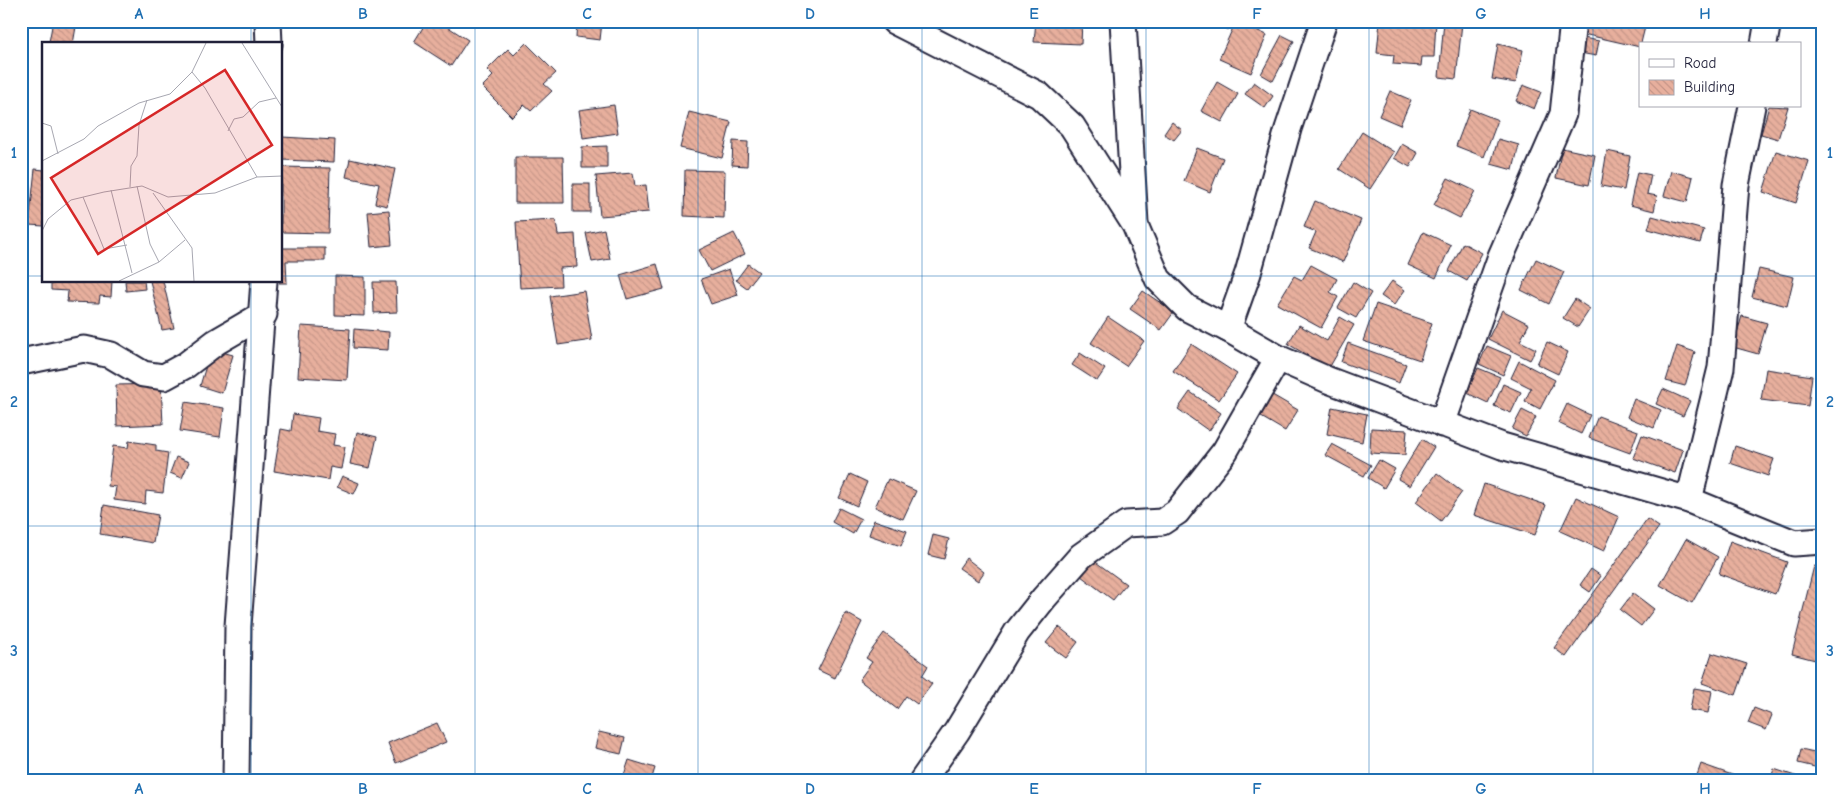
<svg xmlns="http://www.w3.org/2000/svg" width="1844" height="802" viewBox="0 0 1844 802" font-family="'Comic Neue',sans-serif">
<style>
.building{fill:url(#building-back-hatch);stroke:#22223b}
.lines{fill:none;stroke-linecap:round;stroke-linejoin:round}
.street-casing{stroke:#22223b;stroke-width:29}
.street{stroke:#fff;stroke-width:25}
.grid{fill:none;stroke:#1f6fb2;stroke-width:1;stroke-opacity:0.55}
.inset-road{fill:none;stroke:#a7a7b1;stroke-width:1}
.view{fill:#d62828;fill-opacity:0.15;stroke:#d62828;stroke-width:2.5}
.inset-edge{fill:none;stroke:#22223b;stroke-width:2.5}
.neatline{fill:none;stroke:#1f6fb2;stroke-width:2}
.grid-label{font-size:16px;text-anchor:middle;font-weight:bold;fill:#1f6fb2}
</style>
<defs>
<pattern id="building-back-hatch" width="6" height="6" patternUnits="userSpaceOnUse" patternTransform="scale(1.25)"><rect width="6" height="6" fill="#e7af9d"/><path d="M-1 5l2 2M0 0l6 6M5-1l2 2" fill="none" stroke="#c69688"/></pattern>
</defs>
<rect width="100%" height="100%" fill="#fff"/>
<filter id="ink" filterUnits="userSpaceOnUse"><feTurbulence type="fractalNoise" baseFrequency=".02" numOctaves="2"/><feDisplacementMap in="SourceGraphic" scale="10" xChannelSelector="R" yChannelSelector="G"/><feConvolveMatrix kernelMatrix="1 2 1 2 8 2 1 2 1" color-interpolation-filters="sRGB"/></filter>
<g filter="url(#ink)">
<g class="building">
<polygon points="53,21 77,21 73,44 49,42"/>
<polygon points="427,21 439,21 468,40 451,66 414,42"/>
<polygon points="577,21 602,22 600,40 576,37"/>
<polygon points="1036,21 1082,21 1081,44 1034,42"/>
<polygon points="1220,21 1234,21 1228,30 1219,23"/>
<polygon points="1236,21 1267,35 1251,73 1219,59"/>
<polygon points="1380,21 1436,21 1434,57 1422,57 1421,66 1393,64 1394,55 1377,53"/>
<polygon points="1444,21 1462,23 1456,79 1439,77"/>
<polygon points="1586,21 1638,21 1646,23 1640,47 1583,34"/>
<polygon points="1282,35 1294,41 1273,81 1261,74"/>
<polygon points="1583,38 1599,41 1596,56 1580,53"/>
<polygon points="526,43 556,73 544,84 552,91 531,111 524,105 512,117 482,87 493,76 487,70 508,49 514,55"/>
<polygon points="1498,44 1523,50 1516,83 1492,79"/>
<polygon points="1217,82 1238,94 1222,122 1201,111"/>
<polygon points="1254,82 1273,96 1265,108 1245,94"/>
<polygon points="1523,85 1541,92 1534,109 1516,101"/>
<polygon points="1390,91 1411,100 1400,125 1379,116"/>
<polygon points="614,105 618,133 583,138 579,110"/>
<polygon points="1769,106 1788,107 1778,139 1761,134"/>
<polygon points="1470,109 1498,120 1484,157 1456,146"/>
<polygon points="689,112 731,122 722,158 680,148"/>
<polygon points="1172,122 1182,130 1174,140 1164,134"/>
<polygon points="1362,132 1394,152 1370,189 1339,169"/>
<polygon points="282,137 335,140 334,162 282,160"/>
<polygon points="1498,139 1519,145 1513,170 1491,164"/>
<polygon points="733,141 748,142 747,166 732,165"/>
<polygon points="1402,144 1418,153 1410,167 1394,158"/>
<polygon points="607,146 607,168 582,168 582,147"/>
<polygon points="1197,148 1223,158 1210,192 1184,181"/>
<polygon points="1562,148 1595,155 1589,185 1556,178"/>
<polygon points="1607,151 1630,156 1624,190 1601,186"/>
<polygon points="1776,151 1809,161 1796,203 1763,192"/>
<polygon points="515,157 563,157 564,203 515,203"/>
<polygon points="350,159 395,169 387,206 375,203 379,184 346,177"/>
<polygon points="281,167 330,168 328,233 281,232"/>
<polygon points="35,169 44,170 44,226 29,225"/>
<polygon points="685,170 725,171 724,218 684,216"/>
<polygon points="1671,171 1693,177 1687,202 1664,196"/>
<polygon points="1637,172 1651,175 1647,194 1657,196 1654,211 1630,205"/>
<polygon points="633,173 635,186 646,185 649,212 600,216 596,176"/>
<polygon points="1448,178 1475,191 1460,218 1434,205"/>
<rect x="573" y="184" width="17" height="28"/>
<polygon points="1315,201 1361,220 1343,262 1309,248 1316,232 1304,227"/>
<polygon points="389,210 392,245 371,247 368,212"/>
<polygon points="1652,216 1704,230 1700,243 1648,229"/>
<polygon points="556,220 558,235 575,234 577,267 560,268 561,286 520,288 516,222"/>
<polygon points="604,229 610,259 592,262 586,233"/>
<polygon points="1423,232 1451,245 1436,278 1408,265"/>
<polygon points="734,233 745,254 710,271 699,250"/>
<polygon points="1463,243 1482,253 1467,281 1449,271"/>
<polygon points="281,248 325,248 325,261 286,261 287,283 279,283 281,281"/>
<polygon points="1536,259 1564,272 1549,304 1521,290"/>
<polygon points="657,264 664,289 627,299 620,275"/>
<polygon points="748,264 759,272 747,288 736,280"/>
<polygon points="1311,265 1337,279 1330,292 1338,297 1321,328 1277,304 1294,276 1302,280"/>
<polygon points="729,269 738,295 711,304 701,279"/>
<polygon points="1759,269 1794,277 1787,306 1752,297"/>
<polygon points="335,276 365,277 365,316 335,315"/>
<polygon points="51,281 112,281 111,297 100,296 99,303 67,302 68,291 51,290"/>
<polygon points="125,281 144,281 145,289 126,291"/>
<polygon points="150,281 163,281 174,328 162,330"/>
<polygon points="1392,281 1405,290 1394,305 1381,296"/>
<polygon points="373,282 396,282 397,312 374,313"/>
<polygon points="1353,282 1371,293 1356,318 1338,308"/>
<polygon points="584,291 592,340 558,345 550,296"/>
<polygon points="1143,291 1174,312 1161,330 1130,309"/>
<polygon points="1575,299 1590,309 1578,327 1563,318"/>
<polygon points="1376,304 1432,323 1420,360 1363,341"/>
<polygon points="1502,310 1529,324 1520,341 1536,349 1530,360 1488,339"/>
<polygon points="1742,316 1767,323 1758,354 1733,347"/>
<polygon points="1108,317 1144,341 1126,366 1091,343"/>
<polygon points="1340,317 1354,325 1329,368 1288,344 1299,325 1327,341"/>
<polygon points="301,326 350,329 347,380 298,377"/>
<polygon points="354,329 389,332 388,350 353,348"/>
<polygon points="1547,342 1568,352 1558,374 1537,364"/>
<polygon points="1348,343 1406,364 1399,383 1341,362"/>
<polygon points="1191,344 1237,374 1219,400 1173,371"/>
<polygon points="1487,346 1511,356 1503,375 1479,364"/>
<polygon points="1677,346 1695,352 1685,386 1666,381"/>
<polygon points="211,349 233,355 222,393 200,386"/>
<polygon points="1080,353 1105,369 1097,381 1072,365"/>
<polygon points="1519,361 1555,380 1540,409 1525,401 1531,388 1511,378"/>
<polygon points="1478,368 1500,377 1488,403 1467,393"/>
<polygon points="1766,369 1812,376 1808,406 1761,400"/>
<polygon points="161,384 163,424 117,426 116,385"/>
<polygon points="1503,384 1521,392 1511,413 1494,406"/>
<polygon points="1663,389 1690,401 1683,416 1656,404"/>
<polygon points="1190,392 1221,413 1209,431 1178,409"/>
<polygon points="1269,393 1298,410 1285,431 1256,414"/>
<polygon points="1634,399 1661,410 1654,428 1627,417"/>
<polygon points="185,402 224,408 220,437 180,431"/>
<polygon points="1567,404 1590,415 1581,434 1558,423"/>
<polygon points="1332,407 1367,414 1362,442 1327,434"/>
<polygon points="1522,410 1536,417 1526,436 1512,429"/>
<polygon points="293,414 319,418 317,431 335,434 333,445 345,447 341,469 330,467 328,480 274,471 281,429 291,431"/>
<polygon points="1598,416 1638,431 1630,453 1589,438"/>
<polygon points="1371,428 1407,430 1405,455 1370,453"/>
<polygon points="357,432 377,437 370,468 350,464"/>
<polygon points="1642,435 1683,450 1675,473 1633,458"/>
<polygon points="1422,439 1434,447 1410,486 1398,479"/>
<polygon points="129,441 156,445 156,451 168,453 163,493 146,491 145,504 114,500 116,487 108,486 113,446 128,448"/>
<polygon points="1332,444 1371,465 1364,476 1325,455"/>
<polygon points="1735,446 1774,459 1768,476 1730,463"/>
<polygon points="176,457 189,462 182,478 170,473"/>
<polygon points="1379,460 1395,469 1384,488 1368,478"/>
<polygon points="1437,473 1462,492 1441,521 1416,502"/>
<polygon points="850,474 867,482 857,506 839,498"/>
<polygon points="342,476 359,483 354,494 337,487"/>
<polygon points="888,479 916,491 903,519 875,507"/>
<polygon points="1484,484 1546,505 1535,535 1474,515"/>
<polygon points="1576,497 1619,517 1604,551 1560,531"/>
<polygon points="104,505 158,515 153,543 100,534"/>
<polygon points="839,508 861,519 853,534 832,522"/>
<polygon points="1647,519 1659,527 1566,657 1554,648"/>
<polygon points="874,520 907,531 901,546 869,535"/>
<polygon points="933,535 949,539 944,559 928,555"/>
<polygon points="1686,539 1718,557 1692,603 1660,585"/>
<polygon points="1730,541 1787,562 1775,594 1719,574"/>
<polygon points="966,558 984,572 978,581 959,568"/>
<polygon points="1093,560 1126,584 1113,600 1081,576"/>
<polygon points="1814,566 1823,568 1823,662 1792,654"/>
<polygon points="1591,569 1601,576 1590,592 1580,585"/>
<polygon points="1633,593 1654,609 1641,626 1620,610"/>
<polygon points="846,613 862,622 835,678 818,670"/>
<polygon points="1059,627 1078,642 1066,658 1046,643"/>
<polygon points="884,633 928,666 922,676 932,684 917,704 906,696 897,709 859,680 872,662 866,658"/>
<polygon points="1712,653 1747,664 1736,695 1702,683"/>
<polygon points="1694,688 1712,691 1708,713 1690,710"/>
<polygon points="1754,708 1772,715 1766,730 1748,723"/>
<polygon points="437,723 446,742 396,763 388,743"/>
<polygon points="599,732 625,738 621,754 595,748"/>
<polygon points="1801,749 1823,754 1823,769 1798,763"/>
<polygon points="629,760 655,768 651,781 622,781"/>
<polygon points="1701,764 1735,776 1733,781 1695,781"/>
<polygon points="1774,769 1810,781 1770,781"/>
</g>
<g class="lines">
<defs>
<g id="street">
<polyline points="268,21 269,44"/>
<polyline points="894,21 1039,95 1072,126 1135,225 1158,279 1187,308 1228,329 1278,358 1328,380 1502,446 1689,500 1794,543 1823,541"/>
<polyline points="1123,21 1135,223"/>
<polyline points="1764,44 1768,21"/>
<polyline points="1228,329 1248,273 1288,129 1324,21"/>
<polyline points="21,362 84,349 111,355 143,374 164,377 186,365 216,342 264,314"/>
<polyline points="1442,424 1501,256 1563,114 1573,21"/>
<polyline points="1689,500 1721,368 1736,185 1752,106"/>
<polyline points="236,781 238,626 264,281"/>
<polyline points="922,781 957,731 1017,632 1044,598 1081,556 1126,524 1162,522 1177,512 1225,451 1278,358"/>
</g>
</defs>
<use href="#street" class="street-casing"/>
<use href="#street" class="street"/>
</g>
</g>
<path class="grid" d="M 251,21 L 251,44M 475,21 L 475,781M 698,21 L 698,781M 922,21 L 922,781M 1146,21 L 1146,781M 1369,21 L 1369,781M 1593,21 L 1593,781M 21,276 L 44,276M 281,276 L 1823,276M 251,281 L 251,781M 21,526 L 1823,526"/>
<g transform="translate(42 42)">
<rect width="240" height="240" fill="#fff"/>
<path class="inset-road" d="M 200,1 L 240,65M 150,30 L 163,46 L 215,135M 0,81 L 9,84 L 16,112M 186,89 L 192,77 L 201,75 L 217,60 L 234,56M 0,119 L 42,97 L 56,84 L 97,61 L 128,52 L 150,30 L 164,1M 95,144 L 108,202 L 117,220M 88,145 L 89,124 L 95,114 L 97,83 L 105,58M 69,148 L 90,231M 111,151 L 150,206 L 152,239M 41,155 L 62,207 L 85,203M 0,189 L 6,177 L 29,158 L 62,150 L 100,144 L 126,155 L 173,151 L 215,135 L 240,134M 77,239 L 117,220 L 143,198"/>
<path class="view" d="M 183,28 L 230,103 L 56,212 L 9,136 Z"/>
<rect width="240" height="240" class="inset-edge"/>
</g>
<rect width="1844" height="802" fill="none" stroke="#fff" stroke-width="55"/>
<rect x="1639" y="42" width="162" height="65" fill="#ffffff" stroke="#a7a7b1"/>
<rect x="1649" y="59" width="25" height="8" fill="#ffffff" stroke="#a7a7b1"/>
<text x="1684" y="68" font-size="15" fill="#22223b">Road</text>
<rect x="1649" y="80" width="25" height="15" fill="url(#building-back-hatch)" stroke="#a7a7b1"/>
<text x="1684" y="92" font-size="15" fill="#22223b">Building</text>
<rect x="28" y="28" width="1788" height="746" class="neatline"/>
<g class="grid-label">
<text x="139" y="19">A</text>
<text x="363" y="19">B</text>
<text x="587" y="19">C</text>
<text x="810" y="19">D</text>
<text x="1034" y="19">E</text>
<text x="1257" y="19">F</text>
<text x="1481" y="19">G</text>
<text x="1705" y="19">H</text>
<text x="14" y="158">1</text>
<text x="1830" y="158">1</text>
<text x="14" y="407">2</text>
<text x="1830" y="407">2</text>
<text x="14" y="656">3</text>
<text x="1830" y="656">3</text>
<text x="139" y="794">A</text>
<text x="363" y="794">B</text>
<text x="587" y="794">C</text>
<text x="810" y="794">D</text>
<text x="1034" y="794">E</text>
<text x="1257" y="794">F</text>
<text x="1481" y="794">G</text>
<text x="1705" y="794">H</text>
</g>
</svg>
